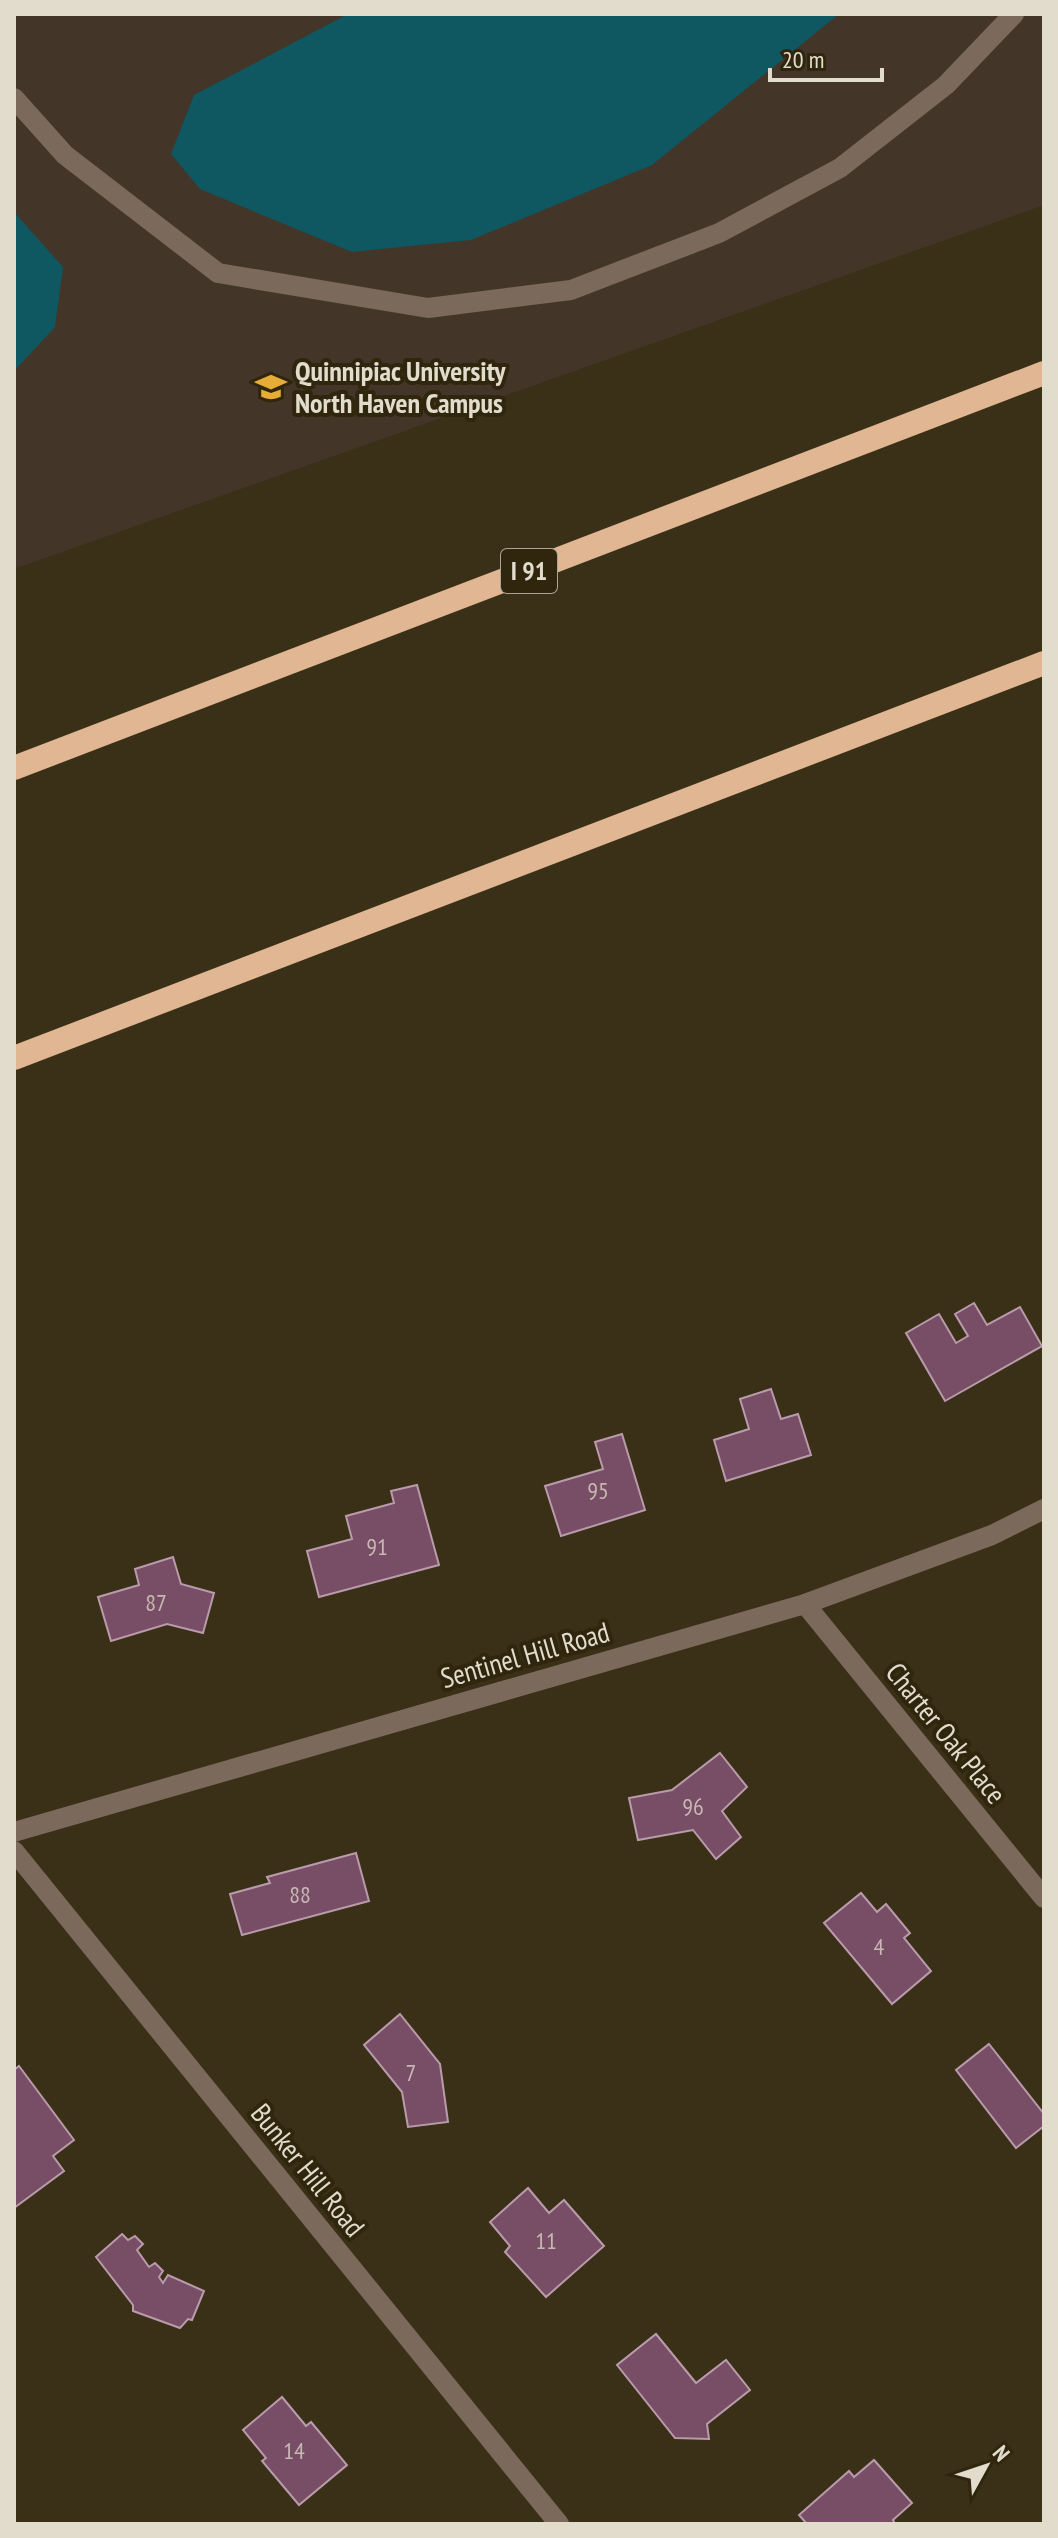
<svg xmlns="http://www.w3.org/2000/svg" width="1058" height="2538" viewBox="0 0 1058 2538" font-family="'PT Sans Narrow',sans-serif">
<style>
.education{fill:#433628}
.water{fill:#0f5761}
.building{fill:#784d66;stroke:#b99bab;stroke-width:2}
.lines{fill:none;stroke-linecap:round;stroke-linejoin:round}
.minor{stroke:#7b695c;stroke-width:20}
.highway{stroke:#e0b693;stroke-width:24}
.labels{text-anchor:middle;stroke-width:8;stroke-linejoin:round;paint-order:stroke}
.number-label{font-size:24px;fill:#c8b8b3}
.shield{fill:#30260d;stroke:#ada593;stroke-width:2}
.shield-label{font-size:26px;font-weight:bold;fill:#e2dccd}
.poi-label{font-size:28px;font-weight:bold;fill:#e2dccd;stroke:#30260d;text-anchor:start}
.street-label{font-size:28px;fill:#e2dccd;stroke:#30260d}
</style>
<rect width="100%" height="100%" fill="#3a3017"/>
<polygon class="education" points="14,14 1044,14 1044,205 14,569"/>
<g class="water">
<polygon points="348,14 839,14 652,165 471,240 352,252 200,189 171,154 194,95"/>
<polygon points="14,212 63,267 55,327 14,371"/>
</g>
<g class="building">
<polygon points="974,1303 987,1325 1020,1307 1042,1346 945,1401 906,1333 939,1314 956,1343 968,1336 955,1314"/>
<polygon points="771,1389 781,1419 798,1414 811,1455 726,1481 714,1440 749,1429 740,1399"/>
<polygon points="622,1434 645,1510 561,1536 545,1486 603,1469 595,1442"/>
<polygon points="417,1485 439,1565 319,1597 307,1551 352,1539 346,1516 394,1503 391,1491"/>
<polygon points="173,1557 181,1584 214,1593 203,1633 167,1624 111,1641 98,1597 139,1585 135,1569"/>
<polygon points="720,1753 747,1787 722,1811 741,1837 716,1859 693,1830 638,1840 629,1798 672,1790"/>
<polygon points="356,1853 369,1901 242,1935 230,1894 270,1883 267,1877"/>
<polygon points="861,1893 877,1912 886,1904 910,1933 904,1938 931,1971 892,2004 824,1923"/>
<polygon points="400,2014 440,2064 448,2122 408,2127 402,2092 364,2045"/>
<polygon points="989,2044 1044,2114 1044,2126 1016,2148 956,2070"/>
<polygon points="19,2066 74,2140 53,2156 64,2171 14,2208 14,2070"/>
<polygon points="528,2188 549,2213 564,2200 604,2246 546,2297 505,2252 510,2246 490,2222"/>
<polygon points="122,2234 128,2240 135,2236 143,2244 137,2250 149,2267 155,2263 163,2271 159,2277 163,2283 168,2275 204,2291 192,2320 188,2319 180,2328 133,2311 133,2305 96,2257"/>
<polygon points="656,2334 696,2383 726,2360 750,2390 707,2424 709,2439 675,2438 617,2365"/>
<polygon points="282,2397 306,2426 311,2422 347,2465 299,2505 262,2461 266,2458 243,2430"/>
<polygon points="874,2460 912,2503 893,2520 895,2524 807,2524 799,2515 849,2471 854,2477"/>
</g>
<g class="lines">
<g class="minor">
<polyline points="14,98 65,155 218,273 428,308 571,290 719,233 840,168 946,85 1014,14"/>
<polyline points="805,1604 1044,1898"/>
<polyline points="14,1832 805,1604 992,1535 1044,1509"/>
<polyline points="14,1851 559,2524"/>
</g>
<g class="highway">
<polyline points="14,768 1044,373"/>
<polyline points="14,1058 1044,663"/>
</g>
</g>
<defs>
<symbol id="university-bare" viewBox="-9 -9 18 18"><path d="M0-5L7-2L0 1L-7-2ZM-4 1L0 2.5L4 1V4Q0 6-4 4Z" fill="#e6ac36" stroke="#30260d" stroke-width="2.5" paint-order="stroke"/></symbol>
</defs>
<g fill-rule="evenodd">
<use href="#university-bare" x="249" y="365" width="44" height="44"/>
</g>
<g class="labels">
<g class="number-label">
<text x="598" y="1499">95</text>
<text x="377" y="1555">91</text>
<text x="156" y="1611">87</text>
<text x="693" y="1815">96</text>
<text x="300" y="1903">88</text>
<text x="879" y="1955">4</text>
<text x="411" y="2081">7</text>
<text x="546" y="2249">11</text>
<text x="294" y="2459">14</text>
</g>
<rect class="shield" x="501" y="549" width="56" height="44" rx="6"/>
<g class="shield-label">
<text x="529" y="580">I 91</text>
</g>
<g class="poi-label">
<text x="295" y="381">Quinnipiac University<tspan x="295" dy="32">North Haven Campus</tspan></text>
</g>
<g class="street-label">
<text transform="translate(525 1655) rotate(-16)" y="10">Sentinel Hill Road</text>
<text transform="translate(946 1733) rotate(51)" y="10">Charter Oak Place</text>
<text transform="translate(308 2170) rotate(51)" y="10">Bunker Hill Road</text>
</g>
</g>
<rect width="1058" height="2538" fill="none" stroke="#e2dccd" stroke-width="32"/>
<g transform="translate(986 2466) rotate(50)" stroke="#30260d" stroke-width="6" paint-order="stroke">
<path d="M0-6L14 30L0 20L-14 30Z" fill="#e2dccd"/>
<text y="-12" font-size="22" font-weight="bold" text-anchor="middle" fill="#e2dccd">N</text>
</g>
<path d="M770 68v12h112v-12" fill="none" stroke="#e2dccd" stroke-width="4"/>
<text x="782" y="68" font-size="24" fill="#e2dccd" stroke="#30260d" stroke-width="6" paint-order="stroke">20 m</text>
</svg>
